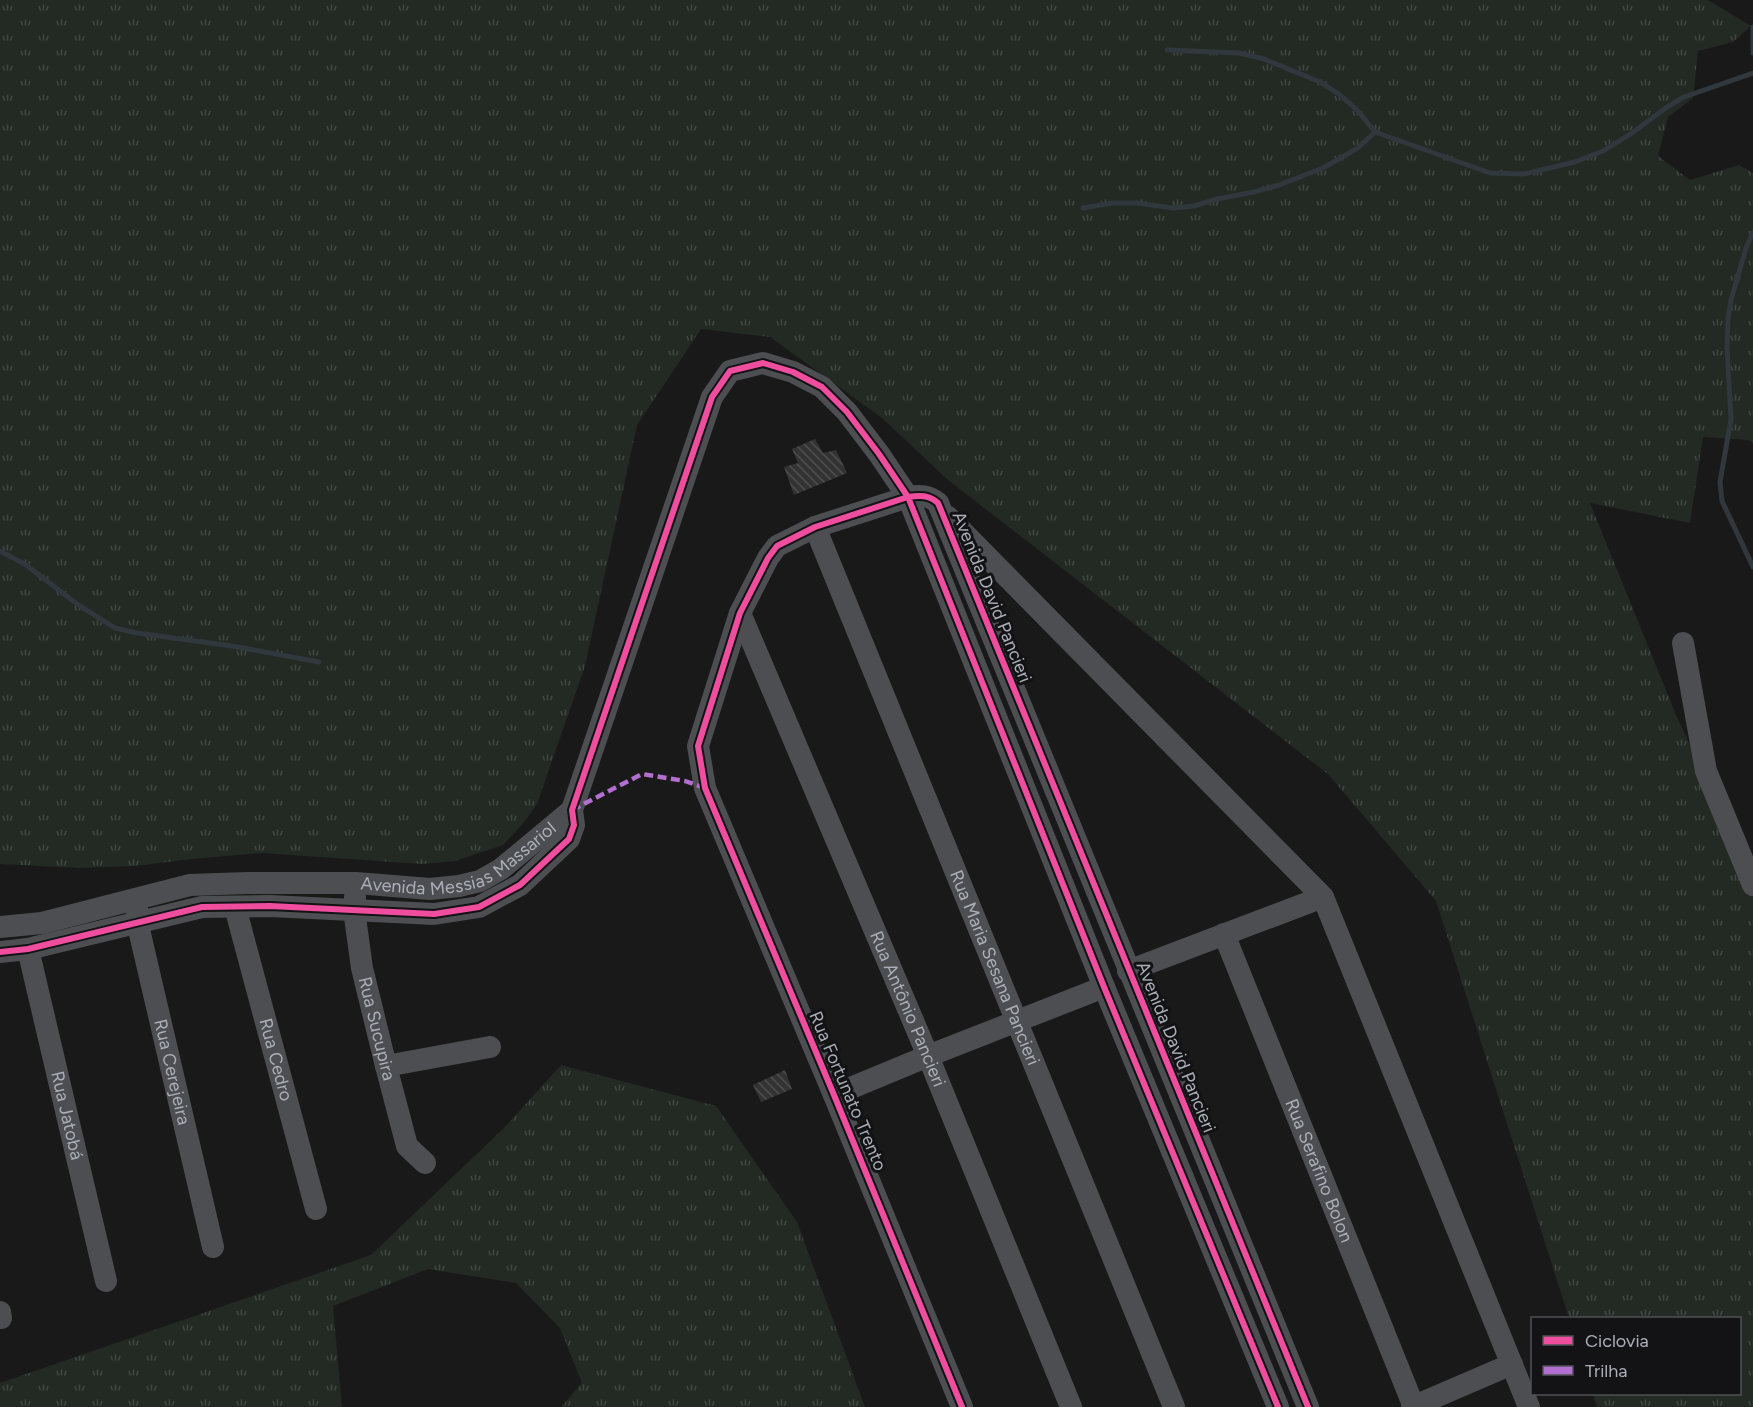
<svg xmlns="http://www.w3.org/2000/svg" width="1753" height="1407" viewBox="0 0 1753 1407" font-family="Figtree,sans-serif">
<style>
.grass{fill:url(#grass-tufts)}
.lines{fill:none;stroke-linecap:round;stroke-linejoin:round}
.stream{stroke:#30373d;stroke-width:5}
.building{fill:url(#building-back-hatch)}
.minor{stroke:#4d4e51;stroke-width:22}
.quiet{stroke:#b36fd0;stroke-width:4.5;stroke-dasharray:9 4.5;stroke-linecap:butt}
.cycleway-casing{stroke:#131315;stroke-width:10}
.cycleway{stroke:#ef4d9e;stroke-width:6}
.labels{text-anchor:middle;stroke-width:6;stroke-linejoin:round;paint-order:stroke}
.street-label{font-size:18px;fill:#abafb8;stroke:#131315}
</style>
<defs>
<pattern id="grass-tufts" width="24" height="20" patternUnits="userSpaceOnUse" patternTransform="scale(1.5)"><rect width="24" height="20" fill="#232923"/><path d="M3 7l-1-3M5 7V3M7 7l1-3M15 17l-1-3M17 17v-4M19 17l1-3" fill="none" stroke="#404641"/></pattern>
<pattern id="building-back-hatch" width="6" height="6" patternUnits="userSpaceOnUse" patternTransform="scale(1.5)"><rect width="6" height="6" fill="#333334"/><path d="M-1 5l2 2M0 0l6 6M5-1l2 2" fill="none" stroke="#4e4e4f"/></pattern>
</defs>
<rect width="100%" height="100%" fill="#191919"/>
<g class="grass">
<polygon points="0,0 1708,0 1751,26 1733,42 1698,51 1693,98 1668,117 1658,156 1690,180 1739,165 1753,173 1753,443 1748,440 1703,437 1690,523 1590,503 1676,715 1753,880 1753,1407 1597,1407 1593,1394 1740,1394 1740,1318 1569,1318 1436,901 1328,774 948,480 882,418 770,337 701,329 637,425 585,666 537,804 525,821 503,845 455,861 422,864 263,853 192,859 134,866 80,868 0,864"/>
<polygon points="561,1065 716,1106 797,1222 865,1407 561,1407 582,1383 560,1328 516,1283 428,1269 333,1306 342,1407 0,1407 0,1383 371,1255 505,1127"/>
</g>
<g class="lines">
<g class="stream">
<polyline points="1753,27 1753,53"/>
<polyline points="1167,50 1239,53 1264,59 1320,82 1339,94 1358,111 1375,132 1490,173 1524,174 1575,162 1603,151 1632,133 1667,107 1684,97 1753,73"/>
<polyline points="1083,208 1113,203 1137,203 1173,208 1194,206 1217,199 1254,192 1279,185 1323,168 1358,148 1375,132"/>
<polyline points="1753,232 1746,248 1731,300 1728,319 1727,347 1731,419 1720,482 1722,501 1753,567"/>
<polyline points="0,551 26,565 77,604 115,628 137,633 232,646 319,662"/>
</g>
</g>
<g class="building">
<polygon points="815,439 823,453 836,450 847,473 794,495 784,467 798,463 792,449"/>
<polygon points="785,1070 792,1089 761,1102 753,1085"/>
</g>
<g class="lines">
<g class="minor">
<polyline points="948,517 1323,897 1529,1407"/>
<path id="s1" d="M 815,527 L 1174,1407"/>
<path id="s2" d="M 740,613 L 928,1056 L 1071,1407"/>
<polyline points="1683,643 1706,771 1753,885"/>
<path id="s3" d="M 355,897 L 354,910 L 362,968 L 386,1066 L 407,1146 L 425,1163"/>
<path id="s4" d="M 235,907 L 316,1209"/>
<path id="s5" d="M 137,908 L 137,921 L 213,1247"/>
<path id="s6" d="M 0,927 L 42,923 L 190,885 L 247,883 L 356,883 L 430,889 L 459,886 L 480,881 L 501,869 L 572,810"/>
<path id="s7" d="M 1224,934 L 1414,1407"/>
<path id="s8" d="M 28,949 L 106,1281"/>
<polyline points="0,952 28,949 202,907 270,906 434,914 479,907 520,885 569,839 574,825 572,810 712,397 730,371 763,363 793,372 822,387 847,412 879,454 908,497 815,527 777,546 768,558 740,613 698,746 705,788 834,1095 962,1407"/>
<polyline points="1128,971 1323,897"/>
<polyline points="386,1066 490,1047"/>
<polyline points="834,1095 928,1056 1104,987"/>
<polyline points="0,1312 1,1318"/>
<path d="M 1278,1407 L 1104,987 L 908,497 C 920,495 929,495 938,503 L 1308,1407"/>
<polyline points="1412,1407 1512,1364"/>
</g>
<polyline class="quiet" points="572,810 642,774 685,781 705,788"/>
<defs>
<g id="cycleway">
<polyline points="0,952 28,949 202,907 270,906 434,914 479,907 520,885 569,839 574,825 572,810 712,397 730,371 763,363 793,372 822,387 847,412 879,454 908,497 815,527 777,546 768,558 740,613 698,746 705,788 834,1095 962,1407"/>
<path d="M 1278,1407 L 1104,987 L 908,497 C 920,495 929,495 938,503 L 1308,1407"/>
</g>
</defs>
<use href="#cycleway" class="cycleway-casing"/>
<use href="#cycleway" class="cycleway"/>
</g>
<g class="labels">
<g class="street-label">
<text transform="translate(992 597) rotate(68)" y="6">Avenida David Pancieri</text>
<text dy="6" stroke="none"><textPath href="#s6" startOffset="472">Avenida Messias Massariol</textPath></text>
<text dy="6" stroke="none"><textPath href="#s1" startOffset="476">Rua Maria Sesana Pancieri</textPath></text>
<text dy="6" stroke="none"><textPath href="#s2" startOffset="430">Rua Antônio Pancieri</textPath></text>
<text dy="6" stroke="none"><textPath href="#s3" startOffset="134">Rua Sucupira</textPath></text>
<text transform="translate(1176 1047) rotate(68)" y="6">Avenida David Pancieri</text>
<text dy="6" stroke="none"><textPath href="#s4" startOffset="158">Rua Cedro</textPath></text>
<text dy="6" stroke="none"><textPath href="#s5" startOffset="168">Rua Cerejeira</textPath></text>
<text transform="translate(848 1091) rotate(67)" y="6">Rua Fortunato Trento</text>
<text dy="6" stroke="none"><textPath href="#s8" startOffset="171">Rua Jatobá</textPath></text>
<text dy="6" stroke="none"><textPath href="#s7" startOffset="255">Rua Serafino Bolon</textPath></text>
</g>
</g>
<rect x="1531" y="1317" width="210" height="78" fill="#131315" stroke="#505156" stroke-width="1.5"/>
<rect x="1543" y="1336" width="30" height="9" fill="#ef4d9e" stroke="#505156" stroke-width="1.5"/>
<text x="1585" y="1347" font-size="18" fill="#abafb8">Ciclovia</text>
<rect x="1543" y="1366" width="30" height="9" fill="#b36fd0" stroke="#505156" stroke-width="1.5"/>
<text x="1585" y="1377" font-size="18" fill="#abafb8">Trilha</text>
</svg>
